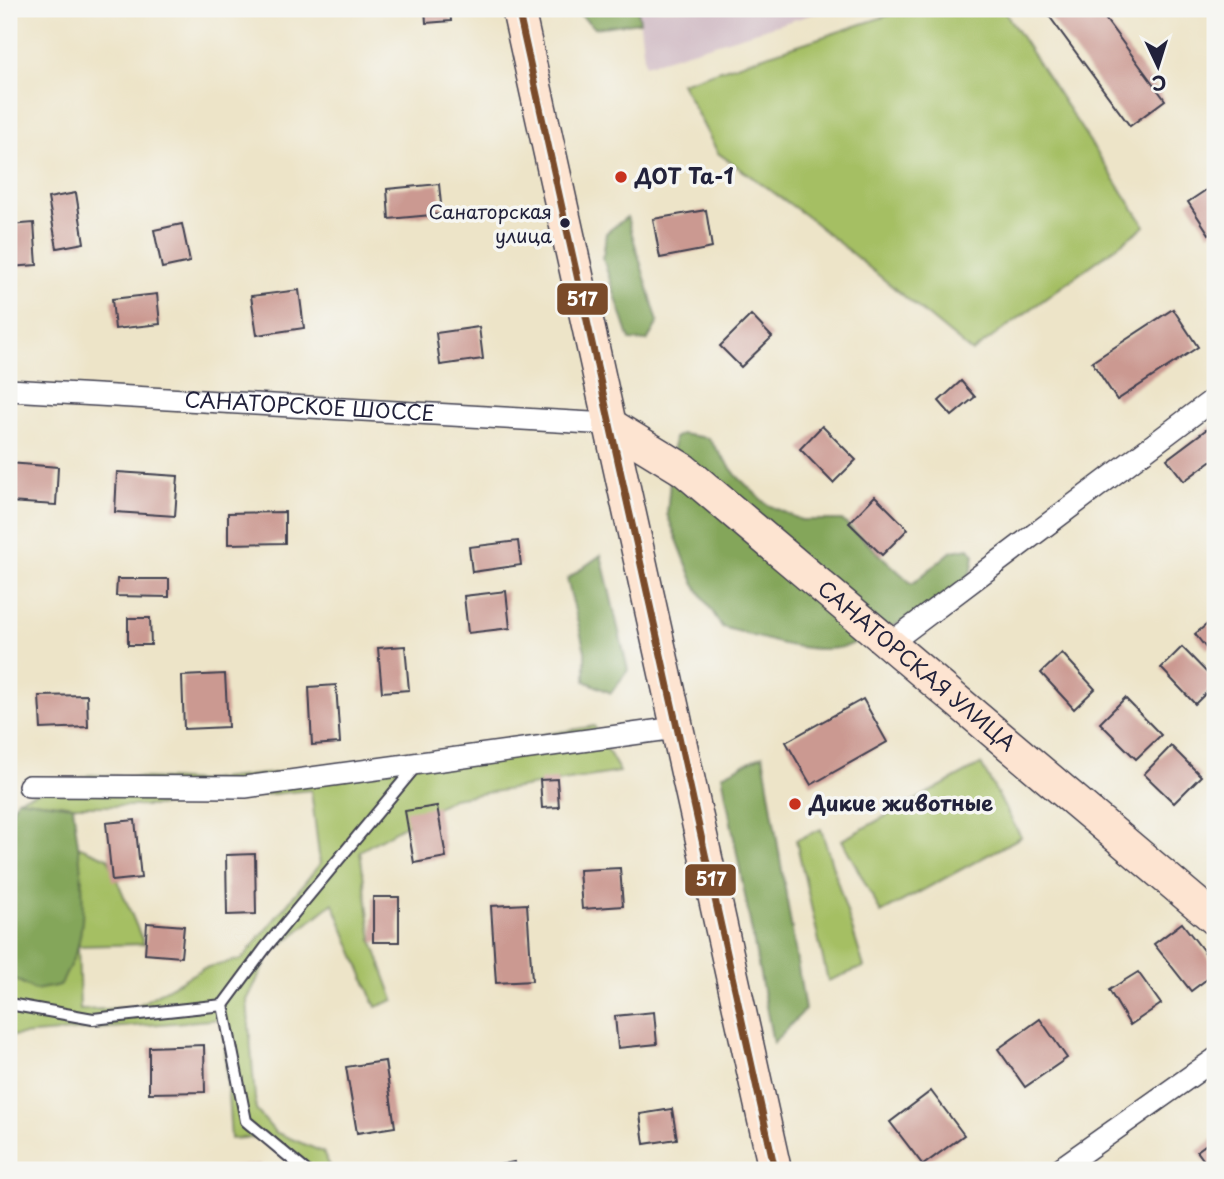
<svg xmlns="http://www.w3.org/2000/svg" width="1224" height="1179" viewBox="0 0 1224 1179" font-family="'Playpen Sans',sans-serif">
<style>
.industrial{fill:#d2bdc6}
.green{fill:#a5bf64;stroke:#647050;stroke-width:2}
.forest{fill:#84a65a;stroke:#53644a;stroke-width:2}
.building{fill:#cb9991}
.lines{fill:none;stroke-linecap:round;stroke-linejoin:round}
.lane-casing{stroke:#403f50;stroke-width:14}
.street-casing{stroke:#403f50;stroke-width:24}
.secondary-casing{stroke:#403f50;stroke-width:35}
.lane{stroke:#fff;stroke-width:10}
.street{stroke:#fff;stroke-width:21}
.secondary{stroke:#fde4d1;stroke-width:32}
.bus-1-casing{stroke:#f6f6f2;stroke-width:12}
.bus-1{stroke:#7a4b2a;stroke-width:7}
.poi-dot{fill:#c8321e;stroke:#f6f6f2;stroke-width:2.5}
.bus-dot{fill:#22223b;stroke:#f6f6f2;stroke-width:2.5}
.labels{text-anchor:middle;stroke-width:7;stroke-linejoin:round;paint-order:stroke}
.bus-label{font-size:19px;fill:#22223b;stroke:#f6f6f2;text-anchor:end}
.poi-label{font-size:21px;font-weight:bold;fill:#22223b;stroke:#f6f6f2;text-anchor:start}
.street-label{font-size:21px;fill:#22223b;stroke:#f6f6f2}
.line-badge{stroke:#f6f6f2;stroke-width:2.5}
.badge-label{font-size:19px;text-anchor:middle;font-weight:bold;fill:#fff}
</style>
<rect width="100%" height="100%" fill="#f6f6f2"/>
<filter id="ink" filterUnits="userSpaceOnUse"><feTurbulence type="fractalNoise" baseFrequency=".0143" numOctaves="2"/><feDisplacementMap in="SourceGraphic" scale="14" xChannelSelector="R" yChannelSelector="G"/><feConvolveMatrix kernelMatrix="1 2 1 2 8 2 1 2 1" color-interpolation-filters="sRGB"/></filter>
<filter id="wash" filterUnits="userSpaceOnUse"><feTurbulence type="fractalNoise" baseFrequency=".00686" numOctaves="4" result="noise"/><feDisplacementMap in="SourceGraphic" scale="28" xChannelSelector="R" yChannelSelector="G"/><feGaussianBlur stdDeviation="1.57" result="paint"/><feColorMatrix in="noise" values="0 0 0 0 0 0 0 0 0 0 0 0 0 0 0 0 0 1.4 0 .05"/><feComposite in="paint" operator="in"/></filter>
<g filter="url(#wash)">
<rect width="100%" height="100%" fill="#ede4c8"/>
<polygon class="industrial" points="638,9 830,9 645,65"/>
<g class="green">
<polygon points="908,9 1003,9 1145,226 972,352 805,215 718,153 681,83"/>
<polygon points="594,726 620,772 453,798 360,851 372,940 394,1000 376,1007 333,903 270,954 247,1000 256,1110 275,1132 323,1152 332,1170 309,1170 259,1137 231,1139 223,1019 9,1036 9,976 35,990 82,897 78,846 108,858 144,944 78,946 80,1010 133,1008 204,968 242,959 320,864 311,790 154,806 73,806 17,799 90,775 201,781 396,760"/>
<polygon points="981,764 1021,837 881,913 842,840"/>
<polygon points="821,829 864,967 828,981 796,840"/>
</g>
<g class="forest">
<polygon points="577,9 638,9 640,22 595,28 578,13"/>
<polygon points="627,217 658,322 647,341 630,340 603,259 606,233"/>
<path d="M 681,434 L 708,438 L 737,476 L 766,504 L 801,520 L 842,520 L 912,584 L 952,551 L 969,548 L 974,555 C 973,560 973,567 971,571 C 960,595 864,644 838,648 C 798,653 760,637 722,627 L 694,583 L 667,514 L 674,438 Z"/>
<polygon points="601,555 628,670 611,693 585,681 585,651 567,579"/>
<polygon points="763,755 805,1010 773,1043 722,775"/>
<path d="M 17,799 L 73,806 C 78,850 89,901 78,946 C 74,959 66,973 61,985 L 35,990 L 9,976 L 9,819 Z"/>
</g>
<g id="blocks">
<g class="building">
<polygon points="425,9 450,9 451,21 426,23"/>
<polygon points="1044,9 1098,9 1165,100 1130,126"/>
<polygon points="439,184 442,214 389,219 387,189"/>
<polygon points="1215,184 1215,230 1209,234 1188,202"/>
<polygon points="76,193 84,243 57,248 48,198"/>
<polygon points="706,210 712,248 660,258 653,219"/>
<polygon points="34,223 37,265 9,267 9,225"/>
<polygon points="182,224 190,262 162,268 154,230"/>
<polygon points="299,290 304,328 257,335 251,296"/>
<polygon points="157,294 160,324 115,329 112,299"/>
<polygon points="1173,309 1198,347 1117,400 1092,362"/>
<polygon points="751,315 772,337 741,367 720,346"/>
<polygon points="479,327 483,359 440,365 436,333"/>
<polygon points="961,381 975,397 952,416 939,401"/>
<polygon points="1215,423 1215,458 1184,481 1167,459"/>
<polygon points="822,426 856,460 833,483 800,449"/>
<polygon points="9,463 58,467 56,505 9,502"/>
<polygon points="117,472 178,476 175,516 115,512"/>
<polygon points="875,496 908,529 882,555 849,523"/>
<polygon points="285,512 285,543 228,544 228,513"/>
<polygon points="518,541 521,565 472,572 469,547"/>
<polygon points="117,579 169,579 169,597 116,596"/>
<polygon points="506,591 510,628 468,633 464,596"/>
<polygon points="128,618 150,618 151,645 128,645"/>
<polygon points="1215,618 1215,643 1207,649 1195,634"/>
<polygon points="405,646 409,690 382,692 378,648"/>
<polygon points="1182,647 1215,681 1215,684 1195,704 1161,668"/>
<polygon points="1062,653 1095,689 1074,709 1041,673"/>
<polygon points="225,674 228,727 184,729 182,676"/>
<polygon points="336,685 340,743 312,745 309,687"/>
<polygon points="87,695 88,727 41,729 39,696"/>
<polygon points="1125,698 1161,735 1136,759 1100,723"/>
<polygon points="863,699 887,742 811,785 786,742"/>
<polygon points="1171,746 1201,776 1174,803 1144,774"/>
<polygon points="557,779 559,807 542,808 540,780"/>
<polygon points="437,806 446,857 414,863 405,811"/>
<polygon points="135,820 141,878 112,881 106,823"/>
<polygon points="255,854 256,914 227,915 226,855"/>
<polygon points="620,868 623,906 582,909 579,870"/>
<rect x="373" y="897" width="26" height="45"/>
<polygon points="527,904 532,981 496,983 491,906"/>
<polygon points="147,923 184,926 181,957 145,954"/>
<polygon points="1182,923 1215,966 1215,973 1191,991 1154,944"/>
<polygon points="1138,972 1161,1004 1130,1025 1109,990"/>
<polygon points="654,1012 657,1044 618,1048 615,1016"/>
<polygon points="1040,1019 1067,1058 1025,1087 998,1049"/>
<polygon points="204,1045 205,1092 149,1093 149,1047"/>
<polygon points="385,1061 395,1127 357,1133 346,1067"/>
<polygon points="931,1091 964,1135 923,1165 890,1122"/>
<polygon points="672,1109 677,1139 644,1144 640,1114"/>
<polygon points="1215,1138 1215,1170 1211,1170 1197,1151"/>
<polygon points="514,1162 516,1170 480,1170 480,1169"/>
<polygon points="260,1164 260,1170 218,1170 217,1169"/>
</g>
</g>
</g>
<g filter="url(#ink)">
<use href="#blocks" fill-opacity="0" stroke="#403f50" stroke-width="2"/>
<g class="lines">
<defs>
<g id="lane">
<polyline points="9,1004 93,1019 223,1005 266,947 416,766"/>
<polyline points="223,1005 246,1121 305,1170"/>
</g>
<g id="street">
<path id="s1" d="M 9,390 L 609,424"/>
<polyline points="889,644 1215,398"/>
<polyline points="29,786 245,787 676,728"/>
<polyline points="1058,1170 1215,1059"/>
</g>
<g id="secondary">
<polyline points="518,9 775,1170"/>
<path id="s2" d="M 609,424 L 684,470 L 1215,919"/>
</g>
</defs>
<use href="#lane" class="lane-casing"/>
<use href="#street" class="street-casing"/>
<use href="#secondary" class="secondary-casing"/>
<use href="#lane" class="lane"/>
<use href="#street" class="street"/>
<use href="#secondary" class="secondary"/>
<defs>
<polyline id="bus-1" points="518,9 775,1170"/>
</defs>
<use href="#bus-1" class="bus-1-casing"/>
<use href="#bus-1" class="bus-1"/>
</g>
</g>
<g class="poi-dot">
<circle cx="621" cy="177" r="7"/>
<circle cx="795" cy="804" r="7"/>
</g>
<circle class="bus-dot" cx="565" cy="223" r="6"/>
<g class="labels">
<g class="bus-label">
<text x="552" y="219">Санаторская<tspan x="552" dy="24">улица</tspan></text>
</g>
<g class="poi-label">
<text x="635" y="184">ДОТ Та-1</text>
<text x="809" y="811">Дикие животные</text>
</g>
<g class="street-label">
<text dy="7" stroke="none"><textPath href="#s1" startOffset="301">САНАТОРСКОЕ ШОССЕ</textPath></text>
<text dy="7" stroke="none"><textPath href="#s2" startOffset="392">САНАТОРСКАЯ УЛИЦА</textPath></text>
</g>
</g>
<g class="line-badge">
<rect x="556" y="282" width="53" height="34" rx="7" fill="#7a4b2a"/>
<rect x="684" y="863" width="53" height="34" rx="7" fill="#7a4b2a"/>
</g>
<g class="badge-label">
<text x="582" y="306">517</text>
<text x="711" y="886">517</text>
</g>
<rect width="1224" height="1179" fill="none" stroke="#f6f6f2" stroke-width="35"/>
<g transform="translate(1158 66) rotate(176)" stroke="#f6f6f2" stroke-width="5" paint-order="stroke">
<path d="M0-5L12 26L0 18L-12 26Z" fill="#22223b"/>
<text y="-10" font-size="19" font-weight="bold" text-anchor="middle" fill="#22223b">С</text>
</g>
</svg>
